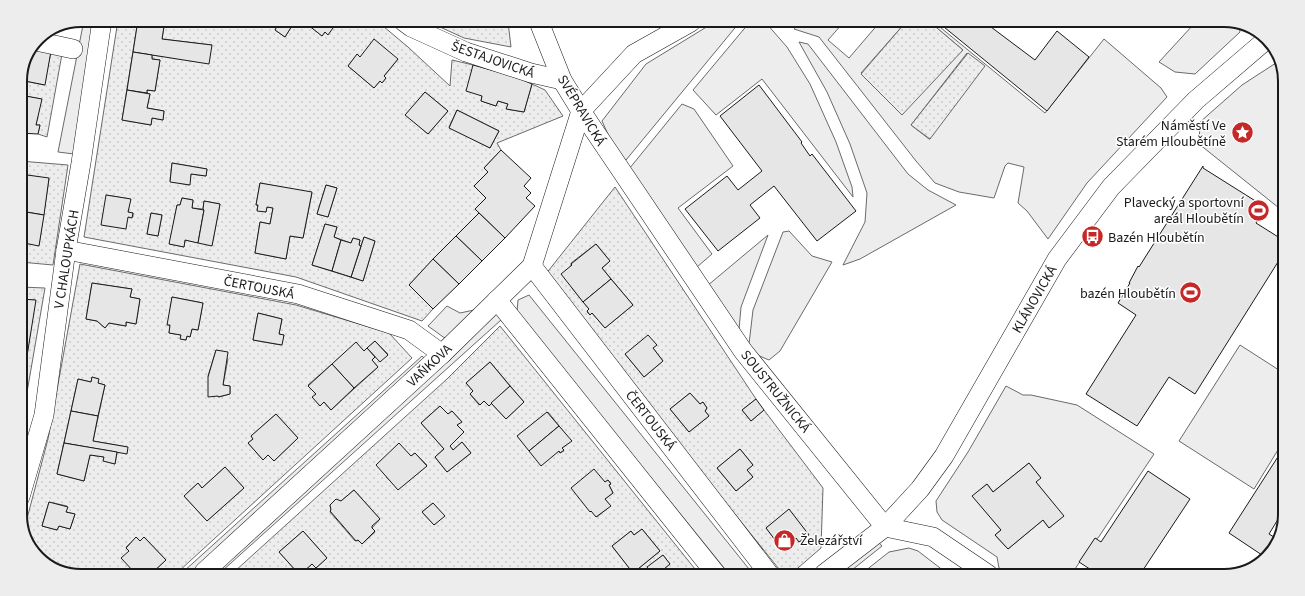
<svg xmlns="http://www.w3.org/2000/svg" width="1305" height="596" viewBox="0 0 1305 596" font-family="'Source Sans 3',sans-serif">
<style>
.built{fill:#ededed;stroke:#6a6a6a;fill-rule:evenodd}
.park{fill:url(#park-dots);stroke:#6a6a6a;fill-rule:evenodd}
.building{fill:#e6e6e6;stroke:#1a1a1a}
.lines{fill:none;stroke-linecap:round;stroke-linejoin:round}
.minor-casing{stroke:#1a1a1a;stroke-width:20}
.minor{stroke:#fff;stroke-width:19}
.labels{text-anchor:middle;stroke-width:3;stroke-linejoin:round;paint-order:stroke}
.street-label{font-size:14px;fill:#1a1a1a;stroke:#fff}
.poi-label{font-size:14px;fill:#1a1a1a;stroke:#fff;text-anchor:end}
.rim{fill:none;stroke:#1a1a1a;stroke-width:2}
</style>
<defs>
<pattern id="park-dots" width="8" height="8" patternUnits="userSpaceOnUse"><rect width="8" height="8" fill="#ededed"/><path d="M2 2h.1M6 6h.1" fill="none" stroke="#cbcbcb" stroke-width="1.8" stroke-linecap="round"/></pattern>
</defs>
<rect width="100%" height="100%" fill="#fff"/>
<g class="built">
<polygon points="84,20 95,20 74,154 58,152"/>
<polygon points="713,23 739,23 626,160 615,150 602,121 646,64"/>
<polygon points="749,23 766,23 787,47 810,84 836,142 852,187 853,197 762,79 716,115 693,90"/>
<path d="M 799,23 L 843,23 L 828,40 L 849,58 L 879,23 L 905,23 L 861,73 L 963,50 L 931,23 L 935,23 L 1045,113 L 1104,39 L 1161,88 L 1167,97 L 1087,183 L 1048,239 L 1027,211 L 1018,203 L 1024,167 L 1008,163 L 1005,166 L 994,198 L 959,192 L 935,183 L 916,161 L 819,37 L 794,29 ZM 967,53 L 930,139 L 929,139 L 911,125 Z"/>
<polygon points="1193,25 1239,25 1240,32 1195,74 1175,72 1159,62"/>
<polygon points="799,42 808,44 908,174 928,190 956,205 860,259 843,265 865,222 867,193 850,144 827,92"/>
<polygon points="1279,61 1285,77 1284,212 1199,144 1200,122 1242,85"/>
<polygon points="682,104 694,109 733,166 678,208 712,254 697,267 629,169"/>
<polygon points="789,231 812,256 832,262 780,351 769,360 757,355 749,344 753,310 783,232"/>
<polygon points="768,235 741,307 739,330 707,286"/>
<polygon points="529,295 753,574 729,574 517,312 518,300"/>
<polygon points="499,302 704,574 501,320 221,572 183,572 422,356 431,364"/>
<polygon points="447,306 460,313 474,310 446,339 428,326"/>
<polygon points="1240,345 1282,372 1281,445 1254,489 1179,441"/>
<path d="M 1006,386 L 1023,395 L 1031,395 L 1077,405 L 1154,454 L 1098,538 L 1095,539 L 1071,575 L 1011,575 L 999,568 L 997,557 L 942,520 L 937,512 L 936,501 L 968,452 ZM 1029,463 L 1040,477 L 1036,482 L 1063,516 L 1049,528 L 1043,520 L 1008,549 L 995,535 L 1001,530 L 973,496 L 987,484 L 993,492 Z"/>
<polygon points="873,536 882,546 847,574 826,574"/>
<polygon points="909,548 918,551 944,571 944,575 903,575 898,569 891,575 860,575 889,552"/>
</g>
<g class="park">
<path d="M 118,20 L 138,20 L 122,120 L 151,125 L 152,118 L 163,120 L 164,111 L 147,108 L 150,94 L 147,93 L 147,90 L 155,91 L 160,60 L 152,59 L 152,55 L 160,56 L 212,45 L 162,39 L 165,20 L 280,21 L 275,30 L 285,37 L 295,21 L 303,21 L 322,36 L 325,32 L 328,34 L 338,21 L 377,21 L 408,47 L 450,86 L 452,60 L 473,65 L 482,96 L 481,101 L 496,106 L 498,101 L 508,104 L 507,109 L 524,112 L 532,84 L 545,90 L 563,116 L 497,143 L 501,150 L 484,168 L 488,172 L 474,186 L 486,198 L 475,209 L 479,213 L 409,285 L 433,309 L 422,321 L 296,277 L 84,237 ZM 357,55 L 360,57 L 398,59 L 384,76 L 386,78 L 382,83 L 380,81 L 374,88 L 348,66 ZM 425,92 L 448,111 L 428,134 L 406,115 ZM 457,110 L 499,131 L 490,148 L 449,127 ZM 172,163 L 207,169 L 206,176 L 191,174 L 189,185 L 170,181 ZM 260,183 L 312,193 L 303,238 L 290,236 L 286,259 L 255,253 L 260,222 L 270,224 L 273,208 L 267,207 L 266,212 L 257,210 L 258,205 L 256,205 ZM 326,185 L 337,188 L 328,217 L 317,214 ZM 106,195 L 130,199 L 128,212 L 133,213 L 133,217 L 128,217 ZM 182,198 L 193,200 L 192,208 L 203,209 L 204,201 L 220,204 L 212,245 L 185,240 L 184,247 L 170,244 L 177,205 L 180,205 ZM 151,213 L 162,215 L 158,236 L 147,234 ZM 325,224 L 337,227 L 334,237 L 351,243 L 353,238 L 360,240 L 359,245 L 361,246 L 364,237 L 375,241 L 363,281 L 312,265 Z"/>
<polygon points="427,21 508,22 511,47 464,38"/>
<polygon points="905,23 931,23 963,50 902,115 861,74"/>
<polygon points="51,51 62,54 47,137 38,134 40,125 36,125 41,99 20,95 20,80 44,85"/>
<polygon points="968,53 985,66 930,139 911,125"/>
<polygon points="20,161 68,165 53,265 20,262 20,248 24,248 24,243 39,245 49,179 20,174"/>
<path d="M 615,187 L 756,399 L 742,410 L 751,421 L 764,410 L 823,488 L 821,548 L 791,574 L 783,574 L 547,280 L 545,275 ZM 596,244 L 610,261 L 602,268 L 633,305 L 605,328 L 592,313 L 590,315 L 587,312 L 589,309 L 572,288 L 571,263 ZM 656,345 L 653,348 L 663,361 L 644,377 L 625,354 ZM 690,393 L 700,404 L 703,402 L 707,408 L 705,411 L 709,416 L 689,432 L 670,409 ZM 740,449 L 753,465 L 747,470 L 753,477 L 736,491 L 717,468 ZM 789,510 L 809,535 L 800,542 L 796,538 L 782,549 L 766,528 Z"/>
<path d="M 80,264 L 296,305 L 389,333 L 412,358 L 178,572 L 153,572 L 166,560 L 144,537 L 140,541 L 136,538 L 126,547 L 129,551 L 134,572 L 58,571 L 30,549 L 24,530 L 48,439 ZM 92,283 L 132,289 L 130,297 L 140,299 L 136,324 L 126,322 L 126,326 L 109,323 L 105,328 L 97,321 L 86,319 ZM 172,297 L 203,303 L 198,330 L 192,329 L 190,337 L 187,336 L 186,340 L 181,339 L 181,335 L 169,333 L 170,325 L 168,325 ZM 258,313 L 282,319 L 279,334 L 284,335 L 281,345 L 253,340 ZM 375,341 L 388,354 L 375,357 L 372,360 L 378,367 L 331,410 L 324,402 L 320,406 L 313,397 L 316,394 L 308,385 L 356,343 L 364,351 ZM 216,350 L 228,359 L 223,385 L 230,386 L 230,394 L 219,397 L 208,376 ZM 92,377 L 98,379 L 98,383 L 105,385 L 93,441 L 127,447 L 117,452 L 115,464 L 104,461 L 104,457 L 90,455 L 84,481 L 57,474 L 78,379 L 91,382 ZM 276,414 L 298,438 L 274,461 L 268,455 L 263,460 L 248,443 L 253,439 L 251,436 ZM 225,467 L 244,488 L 207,521 L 184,496 L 198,483 L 202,488 ZM 49,502 L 67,506 L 66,512 L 75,514 L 70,529 L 59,526 L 57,530 L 42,526 Z"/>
<polygon points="20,287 45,288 20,433 20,380 23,381 35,300 20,299"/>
<path d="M 500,326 L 699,574 L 658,574 L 670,564 L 663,555 L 648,567 L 650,571 L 647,574 L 303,572 L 312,564 L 316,568 L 327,558 L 303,531 L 279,552 L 297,572 L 234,572 L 447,379 ZM 490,362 L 524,402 L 506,419 L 491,403 L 484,401 L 479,405 L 470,394 L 473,391 L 466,383 ZM 440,406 L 448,414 L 452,411 L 461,421 L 457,425 L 464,432 L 450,446 L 453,450 L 462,442 L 471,453 L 447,472 L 435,457 L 444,449 L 421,423 ZM 548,412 L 571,441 L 562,448 L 564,451 L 560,453 L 559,451 L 517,436 ZM 415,453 L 427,465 L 398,489 L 386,477 ZM 608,480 L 611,483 L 609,485 L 613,493 L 605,499 L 610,506 L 597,517 L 591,511 L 605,482 ZM 354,490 L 380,519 L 372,528 L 375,532 L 362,544 L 358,540 L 355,541 L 330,512 L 331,510 L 330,505 L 336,500 L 341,501 ZM 433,503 L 444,516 L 434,525 L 422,512 ZM 642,529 L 660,551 L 633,573 L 612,546 L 631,531 L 634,535 Z"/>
</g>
<g class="building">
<polygon points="138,20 165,20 162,39 212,45 209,64 133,52"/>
<polygon points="280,21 295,21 285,37 275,30"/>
<polygon points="303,21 338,21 328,35 325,32 322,36"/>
<polygon points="939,23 987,24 1035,60 1057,31 1089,57 1047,111"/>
<polygon points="374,39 398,59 384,76 386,78 382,83 380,81 374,88 348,66 357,54 360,57"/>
<polygon points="34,48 51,51 45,85 20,80 20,77"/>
<polygon points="133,52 152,55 152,59 160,60 155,91 147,90 147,93 127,90"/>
<polygon points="473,65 516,77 532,84 524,112 506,109 508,104 498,101 496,106 481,101 482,96 466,91"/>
<polygon points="759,85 802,142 801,143 810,156 812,154 856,211 817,241 774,186 750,205 760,218 718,251 685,209 727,176 738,190 762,171 720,116"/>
<polygon points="127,90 150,94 147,108 164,111 163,120 152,118 151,125 122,120"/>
<polygon points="425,92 448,111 428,134 405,115"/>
<polygon points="20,95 42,99 36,125 40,125 38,134 20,133"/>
<polygon points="457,110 499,131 490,148 449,128"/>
<polygon points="501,150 531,178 524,186 531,193 526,198 535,206 505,238 475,209 486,198 474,186 488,172 484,168"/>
<polygon points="172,163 207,169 206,176 191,174 190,185 170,182"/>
<polygon points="1203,166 1203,168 1265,207 1266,206 1256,223 1283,240 1283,254 1195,394 1169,377 1137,426 1086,394 1136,315 1118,303 1130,283 1129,283 1138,266 1139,267"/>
<polygon points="20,174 49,178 44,215 20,211"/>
<polygon points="260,183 312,192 303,238 290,236 286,259 255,253 260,222 270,224 273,208 267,207 266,212 257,211 258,205 256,205"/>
<polygon points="326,185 337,188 328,217 317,214"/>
<polygon points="106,195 131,199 128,212 133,213 132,218 128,217 126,229 101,225"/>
<polygon points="182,198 193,200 192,208 204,210 198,243 185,240 184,247 169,244 177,205 180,205"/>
<polygon points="204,201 220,204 212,246 198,243 204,210 203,209"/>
<polygon points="20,211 44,215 39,246 24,243 24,248 20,248"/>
<polygon points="151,213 162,215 158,236 147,234"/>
<polygon points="479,213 505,238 482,261 456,236"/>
<polygon points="325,224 337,227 334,237 341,240 332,271 312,265"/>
<polygon points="456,236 482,261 459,284 433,259"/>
<polygon points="364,237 375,241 363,281 351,277"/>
<polygon points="353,238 360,240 359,245 361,246 351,277 332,271 341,240 351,243"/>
<polygon points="596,244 610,261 602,268 611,279 583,302 561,274 572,265 571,264"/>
<polygon points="433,259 459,284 433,309 409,285"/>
<polygon points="611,279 633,305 605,328 592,313 590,315 587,311 589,309 583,302"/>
<polygon points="92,283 132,289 130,297 140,299 136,324 126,322 126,326 109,323 105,328 97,321 86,319"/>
<polygon points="172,297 203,303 198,330 192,329 190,337 187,336 186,340 180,339 181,335 169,333 170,325 167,325"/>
<polygon points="20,299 36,300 23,381 20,380"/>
<polygon points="258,313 282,319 279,334 284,335 282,345 253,340"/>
<polygon points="648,335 657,345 653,348 663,361 644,377 625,354"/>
<polygon points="375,341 388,355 380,362 367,348"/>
<polygon points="356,342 364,351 367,348 375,357 372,360 378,367 354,388 332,364"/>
<polygon points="216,350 228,352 223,385 230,386 230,394 218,397 218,396 208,397 208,377"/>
<polygon points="490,362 510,386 489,406 484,401 480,405 470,394 473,391 466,383"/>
<polygon points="332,364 354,388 331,410 324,402 320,406 312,397 316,394 308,386"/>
<polygon points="92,377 99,379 98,383 105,385 98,416 71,411 78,379 91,382"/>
<polygon points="510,386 524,402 506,419 491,403"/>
<polygon points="690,393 700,404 703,402 707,408 705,411 709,416 689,432 670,409"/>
<polygon points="756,399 764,410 751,421 742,410"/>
<polygon points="440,406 448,414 452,411 462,422 457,425 464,432 450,446 453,450 462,442 471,453 447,472 435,457 444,449 421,423"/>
<polygon points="71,411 98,416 93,441 128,447 127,454 64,443"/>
<polygon points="547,412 559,426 529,451 517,436"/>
<polygon points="276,414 298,438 274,461 268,455 263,460 248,443 253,439 251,436"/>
<polygon points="559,426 572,441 562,448 564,450 560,453 559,451 541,466 529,451"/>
<polygon points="64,443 117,452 115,464 103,461 104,457 90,455 84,481 57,474"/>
<polygon points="399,443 411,456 415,453 427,466 398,490 376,465"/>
<polygon points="740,449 753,465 747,470 753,477 736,491 717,468"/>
<polygon points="1281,452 1280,516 1269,534 1279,540 1265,557 1229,533"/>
<polygon points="1029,463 1041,478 1036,482 1064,516 1049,528 1043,520 1008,549 995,535 1001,530 972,496 987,484 993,492"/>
<polygon points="225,467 244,488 207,521 184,496 198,483 202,488"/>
<polygon points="594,469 605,482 608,480 611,484 609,485 613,493 605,499 611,506 596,517 591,511 590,512 571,488"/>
<polygon points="1148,471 1190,499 1143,570 1149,573 1148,576 1099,575 1079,562 1095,538 1101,542"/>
<polygon points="354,490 380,519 372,526 372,528 375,531 362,544 358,540 356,541 330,511 331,510 330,505 336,499 341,501"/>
<polygon points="49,502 68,507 66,512 75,514 70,529 59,526 57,530 42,526"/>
<polygon points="433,503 445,516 434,525 422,512"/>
<polygon points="789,509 809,535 799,542 796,538 782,549 766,528"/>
<polygon points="642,529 660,551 633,573 612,546 631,531 634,535"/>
<polygon points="303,531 327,558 316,568 312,564 303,572 297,572 279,552"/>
<polygon points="136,537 140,541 144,537 166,560 153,572 134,572 121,558 129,551 126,548"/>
<polygon points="663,555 670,564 658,574 647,574 650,571 647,567"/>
</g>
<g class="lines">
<defs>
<g id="minor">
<polyline points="403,21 411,27 466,52 531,73 562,80"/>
<polyline points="539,22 562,80 581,111 743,351 885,527 933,537 989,575"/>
<polyline points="36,41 73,49"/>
<polyline points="66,250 298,294 409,330 442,354"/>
<polyline points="532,266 769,574"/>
<polyline points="497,300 716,574"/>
<polyline points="20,497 44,415 66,250 81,163 102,20"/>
<polyline points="204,572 442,354 532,266 581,111 634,54 691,22"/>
<polyline points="824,574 885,527 920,489 944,456 1057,259 1111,187 1196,100 1266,40"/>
</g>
</defs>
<use href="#minor" class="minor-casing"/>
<use href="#minor" class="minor"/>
</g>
<defs>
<symbol id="sight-disc" viewBox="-11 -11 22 22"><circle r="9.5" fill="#c62828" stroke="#fff"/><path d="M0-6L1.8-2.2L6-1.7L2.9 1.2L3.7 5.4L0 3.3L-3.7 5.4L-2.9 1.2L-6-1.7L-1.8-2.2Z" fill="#fff"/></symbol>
<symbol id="stadium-disc" viewBox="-11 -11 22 22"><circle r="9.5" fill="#c62828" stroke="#fff"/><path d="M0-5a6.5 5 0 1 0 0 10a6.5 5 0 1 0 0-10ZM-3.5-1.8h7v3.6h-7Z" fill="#fff"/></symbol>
<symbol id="bus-disc" viewBox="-11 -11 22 22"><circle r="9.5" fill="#c62828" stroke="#fff"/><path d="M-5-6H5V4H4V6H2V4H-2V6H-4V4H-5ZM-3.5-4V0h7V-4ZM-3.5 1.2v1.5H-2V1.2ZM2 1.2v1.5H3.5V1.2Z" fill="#fff"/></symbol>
<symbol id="shop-disc" viewBox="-11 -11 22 22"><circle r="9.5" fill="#c62828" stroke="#fff"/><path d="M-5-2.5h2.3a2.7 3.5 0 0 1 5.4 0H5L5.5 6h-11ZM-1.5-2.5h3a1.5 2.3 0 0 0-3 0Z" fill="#fff"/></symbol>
</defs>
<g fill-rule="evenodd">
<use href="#sight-disc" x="1230" y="120" width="25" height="25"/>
<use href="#stadium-disc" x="1246" y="198" width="25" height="25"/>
<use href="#bus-disc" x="1080" y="224" width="25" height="25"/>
<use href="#stadium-disc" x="1178" y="280" width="25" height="25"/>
<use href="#shop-disc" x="772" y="528" width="25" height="25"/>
</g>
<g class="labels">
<g class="street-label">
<text transform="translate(493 59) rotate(19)" y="5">ŠESTAJOVICKÁ</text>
<text transform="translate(582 110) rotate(59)" y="5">SVÉPRAVICKÁ</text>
<text transform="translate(66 259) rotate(-81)" y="5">V CHALOUPKÁCH</text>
<text transform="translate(259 287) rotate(11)" y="5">ČERTOUSKÁ</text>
<text transform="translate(1034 299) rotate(-60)" y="5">KLÁNOVICKÁ</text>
<text transform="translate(429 365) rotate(-43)" y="5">VAŇKOVA</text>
<text transform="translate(776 391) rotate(51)" y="5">SOUSTRUŽNICKÁ</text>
<text transform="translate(651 420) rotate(52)" y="5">ČERTOUSKÁ</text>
</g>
<g class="poi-label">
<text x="1226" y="130">Náměstí Ve<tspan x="1226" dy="16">Starém Hloubětíně</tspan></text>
<text x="1244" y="207">Plavecký a sportovní<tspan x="1244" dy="16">areál Hloubětín</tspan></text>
<text x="1108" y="242" text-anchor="start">Bazén Hloubětín</text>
<text x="1176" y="298">bazén Hloubětín</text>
<text x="800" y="545" text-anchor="start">Železářství</text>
</g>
</g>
<path d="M0 0H1305V596H0ZM81 27H1224A54 54 0 0 1 1278 81V515A54 54 0 0 1 1224 569H81A54 54 0 0 1 27 515V81A54 54 0 0 1 81 27Z" fill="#ededed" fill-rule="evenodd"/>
<path class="rim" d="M81 27H1224A54 54 0 0 1 1278 81V515A54 54 0 0 1 1224 569H81A54 54 0 0 1 27 515V81A54 54 0 0 1 81 27Z"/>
</svg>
